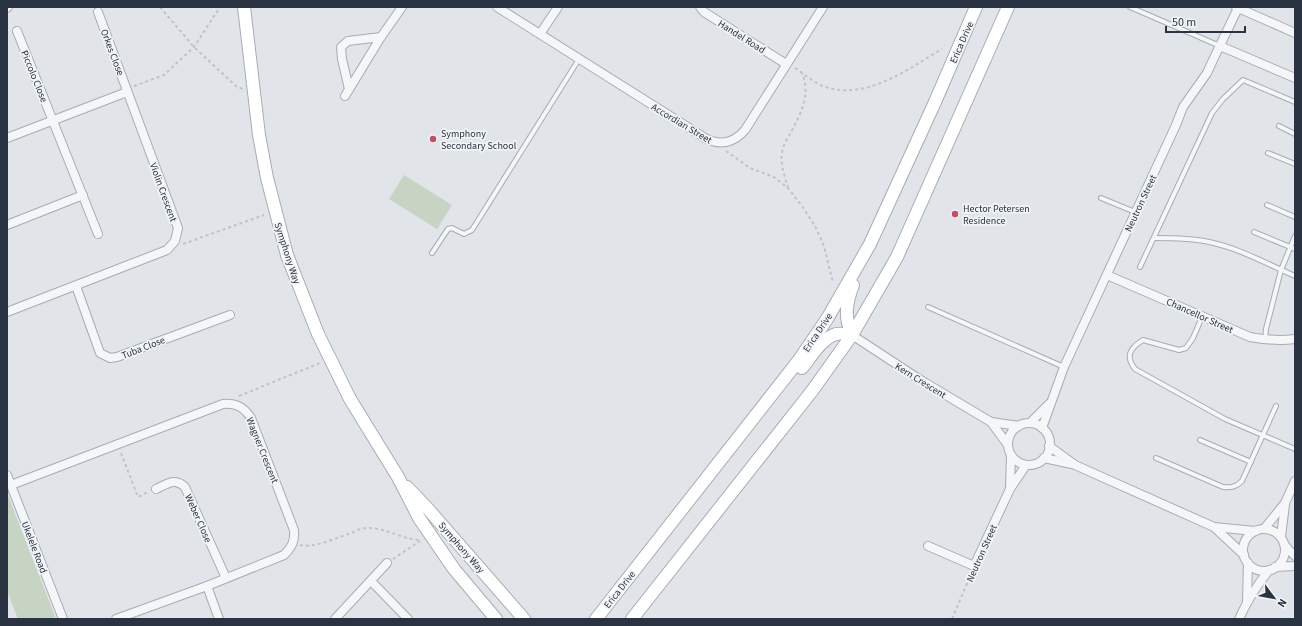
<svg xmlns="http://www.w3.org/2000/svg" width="1302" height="626" viewBox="0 0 1302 626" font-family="'Source Sans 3',sans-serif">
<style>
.green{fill:#c7d4c3}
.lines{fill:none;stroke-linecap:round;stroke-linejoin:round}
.lane-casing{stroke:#a6acb4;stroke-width:6}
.street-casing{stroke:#a6acb4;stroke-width:10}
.secondary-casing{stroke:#a6acb4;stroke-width:14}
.path{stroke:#bfc3c8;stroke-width:2;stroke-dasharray:3 3;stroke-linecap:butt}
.lane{stroke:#f4f6f8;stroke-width:4}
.street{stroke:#f4f6f8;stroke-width:8}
.secondary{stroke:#fff;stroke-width:12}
.poi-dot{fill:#cd4860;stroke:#f1f4f7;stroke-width:1.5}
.labels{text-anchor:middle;stroke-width:3.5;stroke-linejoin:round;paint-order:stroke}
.street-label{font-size:10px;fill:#2a3341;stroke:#f1f4f7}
.poi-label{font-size:10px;fill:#2a3341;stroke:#f1f4f7;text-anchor:start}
</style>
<rect width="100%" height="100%" fill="#e1e5ea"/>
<g class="green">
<polygon points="404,175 452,205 437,229 389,199"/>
<polygon points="7,493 56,619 18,619 7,591"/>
</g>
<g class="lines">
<defs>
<g id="lane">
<polyline points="1130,7 1220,46"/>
<polyline points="1279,126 1295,134"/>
<polyline points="1268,153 1295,164"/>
<polyline points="1101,198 1135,212"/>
<polyline points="1267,205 1295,217"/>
<polyline points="1254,232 1295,249"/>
<path d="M 1154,238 C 1172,238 1191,238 1209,242 C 1239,248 1267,264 1295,276"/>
<polyline points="432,253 448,229 452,228 464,234 472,230 579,59"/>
<polyline points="1140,267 1212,113 1223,99 1243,80 1295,102"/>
<polyline points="928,307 1064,367"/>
<path d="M 1202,317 L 1193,338 L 1186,348 L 1179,350 L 1143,340 C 1130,348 1125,356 1135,369 L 1225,419 L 1295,449"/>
<polyline points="1265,340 1266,329 1281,270 1295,236"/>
<polyline points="1200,440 1251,462"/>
<path d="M 1156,458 L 1223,487 C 1231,488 1236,487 1242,481 L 1276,406"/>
</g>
<g id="street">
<path d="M 497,7 L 705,138 C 720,146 734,143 745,130 L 823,7"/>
<polyline points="700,7 704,12 786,64"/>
<polyline points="1236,7 1295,33"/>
<polyline points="7,8 8,7"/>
<polyline points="17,31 98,234"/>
<polyline points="540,34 558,7"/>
<polyline points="1220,46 1295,78"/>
<polyline points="349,89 342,59 341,47 348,41 381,37"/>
<polyline points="345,96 381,37 402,7"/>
<polyline points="7,138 127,92"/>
<polyline points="7,225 83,195"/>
<path d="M 1107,275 L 1250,337 C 1266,340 1279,341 1295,339"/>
<polyline points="76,286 100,353 110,358 117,357 230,315"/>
<polyline points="7,312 167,250 175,241 178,228 98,12"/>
<polyline points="852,335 919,379 991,422 1008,445"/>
<polyline points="991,422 1019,426"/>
<polyline points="1030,423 1049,404"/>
<circle cx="1029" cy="444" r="21"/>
<polyline points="1042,428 1064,367 1176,125 1183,107 1207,73 1213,60 1238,8"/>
<polyline points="1049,446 1075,465 1214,527 1255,531"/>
<polyline points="1044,458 1072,464"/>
<polyline points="7,475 63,619"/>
<path d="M 11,485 L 223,404 C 236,403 244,407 251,418 L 294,530 C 295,541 292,547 284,555 L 207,586 L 116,619"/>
<polyline points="1010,488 1011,455"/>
<path d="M 156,489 C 167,484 175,477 185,487 L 226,578"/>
<polyline points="1214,527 1244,555"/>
<polyline points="1264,529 1285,503 1295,481"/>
<circle cx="1264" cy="550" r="21"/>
<polyline points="1281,537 1285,504"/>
<polyline points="1284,544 1288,549 1295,556"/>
<polyline points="928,546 974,566 1010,489 1026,465"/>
<polyline points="1275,567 1295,566"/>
<polyline points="371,581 408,619"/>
<polyline points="207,586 219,619"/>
<polyline points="1247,601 1248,563"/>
<polyline points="335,619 387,563"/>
<path d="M 1239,619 C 1247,601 1257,585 1269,570"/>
</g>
<g id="secondary">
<polyline points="244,7 259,135 267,178 287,255 318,334 350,399 398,477 419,518 454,569 496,619"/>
<path d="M 852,335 C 844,317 846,303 853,285"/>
<path d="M 802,368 C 811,357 822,338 836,334 C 841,333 847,334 852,335"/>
<polyline points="407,487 428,509 524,619"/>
<polyline points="596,619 799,360 827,319 870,244 935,102 976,7"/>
<polyline points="632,619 812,391 852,335 897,257 1008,7"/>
</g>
</defs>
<use href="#lane" class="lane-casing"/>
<use href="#street" class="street-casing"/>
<use href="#secondary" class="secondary-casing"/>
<g class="path">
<polyline points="160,7 194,47 237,87 243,89"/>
<path d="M 795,68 C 804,74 813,82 823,86 C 865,102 908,69 942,49"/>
<polyline points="134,86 164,75 194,47 220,7"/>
<polyline points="726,151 750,168 774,177 788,188 802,206 815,226 824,246 833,283"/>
<path d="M 788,188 C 785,177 780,164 782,152 C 783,145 788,138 791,132 C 801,114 811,94 802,73"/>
<polyline points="183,244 264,215"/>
<polyline points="239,396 320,363"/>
<polyline points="121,453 138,497 148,492"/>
<path d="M 300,545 C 313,549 341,536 354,532 C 358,530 362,528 366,528 C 385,527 403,540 421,540"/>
<polyline points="393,559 420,541"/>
<polyline points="952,619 971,574"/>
</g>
<use href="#lane" class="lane"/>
<use href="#street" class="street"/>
<use href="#secondary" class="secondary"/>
</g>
<g class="poi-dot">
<circle cx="433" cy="139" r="4"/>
<circle cx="955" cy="214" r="4"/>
</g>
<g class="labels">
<g class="street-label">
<text transform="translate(742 36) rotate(32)" y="4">Handel Road</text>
<text transform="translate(961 42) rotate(-66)" y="4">Erica Drive</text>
<text transform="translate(113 52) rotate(69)" y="4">Orkes Close</text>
<text transform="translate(35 76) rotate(68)" y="4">Piccolo Close</text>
<text transform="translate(682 123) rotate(31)" y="4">Accordian Street</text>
<text transform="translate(164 192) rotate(70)" y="4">Violin Crescent</text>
<text transform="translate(1140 203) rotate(-65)" y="4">Neutron Street</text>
<text transform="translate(288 253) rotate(72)" y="4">Symphony Way</text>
<text transform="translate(1200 315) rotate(24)" y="4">Chancellor Street</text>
<text transform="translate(817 332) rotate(-56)" y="4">Erica Drive</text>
<text transform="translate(143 347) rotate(-21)" y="4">Tuba Close</text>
<text transform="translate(921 380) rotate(32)" y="4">Kern Crescent</text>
<text transform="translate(263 450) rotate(68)" y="4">Wagner Crescent</text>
<text transform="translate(199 518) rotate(66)" y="4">Weber Close</text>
<text transform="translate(35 547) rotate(69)" y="4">Ukelele Road</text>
<text transform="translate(462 547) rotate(49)" y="4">Symphony Way</text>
<text transform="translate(981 553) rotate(-66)" y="4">Neutron Street</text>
<text transform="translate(619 589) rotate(-52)" y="4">Erica Drive</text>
</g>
<g class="poi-label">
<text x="441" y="137">Symphony<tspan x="441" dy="12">Secondary School</tspan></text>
<text x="963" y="212">Hector Petersen<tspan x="963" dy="12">Residence</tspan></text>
</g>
</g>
<rect width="1302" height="626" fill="none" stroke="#2a3341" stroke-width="16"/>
<g transform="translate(1274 598) rotate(122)" stroke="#f1f4f7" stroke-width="3" paint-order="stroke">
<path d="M0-3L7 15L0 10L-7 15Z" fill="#2a3341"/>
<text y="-6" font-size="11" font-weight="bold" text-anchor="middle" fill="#2a3341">N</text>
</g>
<path d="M1166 26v6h79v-6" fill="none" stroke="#2a3341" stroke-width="2"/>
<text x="1172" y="26" font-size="12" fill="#2a3341" stroke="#f1f4f7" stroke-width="3" paint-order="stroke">50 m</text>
</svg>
